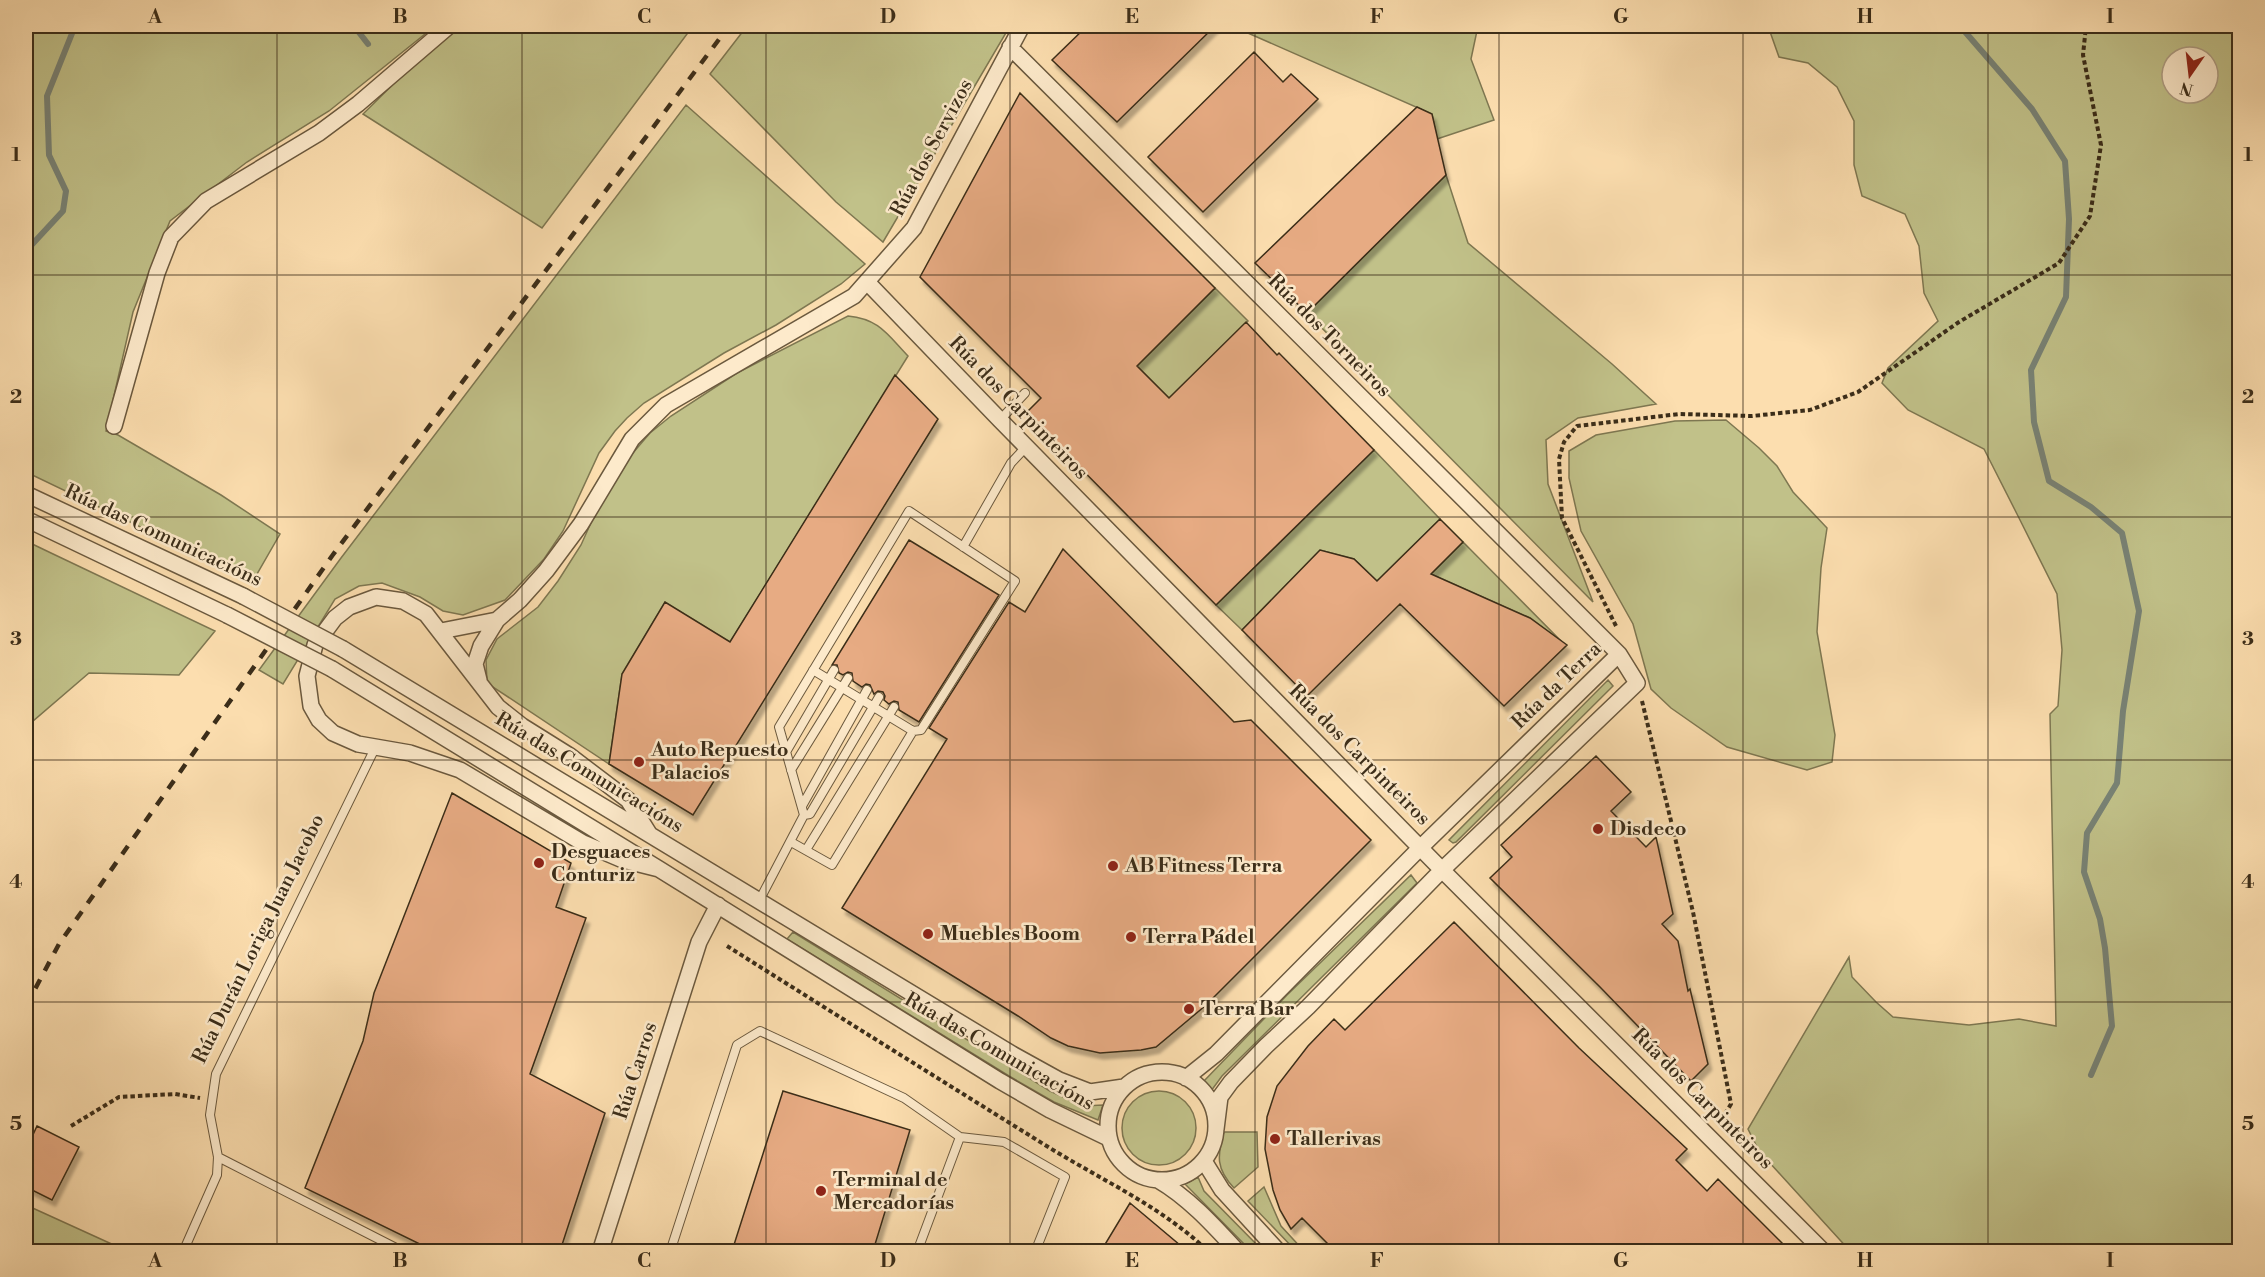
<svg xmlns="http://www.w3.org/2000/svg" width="2265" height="1277" font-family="'Libre Bodoni',serif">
	<defs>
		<filter id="shadow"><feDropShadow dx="3.5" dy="6" stdDeviation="1.5" flood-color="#0004"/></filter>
	</defs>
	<rect width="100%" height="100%" fill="#fcdeaf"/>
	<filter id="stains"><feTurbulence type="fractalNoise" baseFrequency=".00333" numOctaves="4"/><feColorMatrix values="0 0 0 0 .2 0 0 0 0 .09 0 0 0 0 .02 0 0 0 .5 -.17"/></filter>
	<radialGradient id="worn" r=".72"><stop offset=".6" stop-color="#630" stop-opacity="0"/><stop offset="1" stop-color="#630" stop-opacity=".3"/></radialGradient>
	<path fill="#c1c189" stroke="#7e7751" stroke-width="1.5" fill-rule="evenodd" d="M26,26h409l-106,85 -82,51 -77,59 -37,91 -27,119 12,4 103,60 59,39 -27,47 -227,-109z
		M456,26h237l-151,202 -179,-114 72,-71z
		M747,26h263l-127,216 -47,-40 -126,-128z
		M1232,26h246l-7,33 23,61 -57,19 -5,-25z
		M1768,26h471v1225h-389l-91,-100 -11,-22 101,-172 3,20 24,25 17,15 76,8 50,-6 37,7 -6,-312 8,-8 4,-56 -5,-56 -39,-78 -34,-67 -76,-39 -26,-27 6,-15 50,-47 -14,-28 -5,-47 -14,-32 -43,-18 -8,-31v-44l-17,-34 -29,-24 -29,-6zM2172,57h36v36h-36z
		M686,105l179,159 -24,20 -65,41 -52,28 -80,50 -17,15 -12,13 -16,22 -36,78 -19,28 -39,41 -42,15 -20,-4 -23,-14 -38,-14 -23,3 -24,13 -52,85 -24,-14 82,-112z
		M1446,175l22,68 144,121 44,40 -78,14 -32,22 2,44 45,118 -286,-289z
		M1215,288l33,33 -79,77 -32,-32z
		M848,316c31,3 39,18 60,40l-178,286 -65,-40 -43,72 -13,90 -122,-81 -1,-23 11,-21 41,-32 20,-26 23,-36 13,-29 32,-55 24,-28 21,-17 66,-43z
		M1726,420l33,28 18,18 16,26 34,36 -6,40 -4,64 18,103 -3,27 -25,8 -80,-23 -56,-39 -20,-19 -18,-65 -52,-93 -12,-53v-27l27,-16 79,-14z
		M1374,450l66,69 -63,62 -23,-22 -34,-9 -78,80 -26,-25z
		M26,541l25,12 164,78 -36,44 -90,-2 -63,54z
		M1463,542l100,101 -33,-25 -99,-44z
		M1608,680l5,6 -157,156 -3,1 -4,-3z
		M1411,875l6,8 -195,193 -11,15 -8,-9 84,-87z
		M793,932l257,159 33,15 20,-1 -5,15 -44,-18 -45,-26 -222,-137z
		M1122 1128a37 37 0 1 1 74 0a37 37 0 1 1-74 0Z
		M1224,1132h33l1,35 -24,21c-18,-19 -17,-32 -10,-56z
		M1198,1177l6,14 59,60h-12l-66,-67z
		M1264,1187l17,39 23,25h-8l-48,-50z
		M26,1205l101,46h-101z"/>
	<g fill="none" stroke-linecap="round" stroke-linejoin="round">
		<path stroke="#788275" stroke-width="6" d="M354,26l14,18
			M1960,26l72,83 33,52 4,58 -3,78 -35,73 3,52 15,59 42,26 31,26 17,78 -16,100 -6,72 -30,50 -3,39 16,47 5,29 7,78 -21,49
			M26,251l37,-40 3,-20 -17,-36 -2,-59 28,-70"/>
	</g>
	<path fill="#e7ab83" stroke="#3b2d19" stroke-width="1.5" filter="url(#shadow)" d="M1087,26h128l-98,96 -65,-62z
		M1254,52l29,30 8,-8 27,25 -115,113 -55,-55z
		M1020,93l195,195 -78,78 32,32 77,-76 31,33 2,-2 95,97 -158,155 -190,-192 15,-15 -121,-121z
		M1417,107l15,7 14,61 -139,138 -52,-50z
		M895,375l43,44 -245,396 -84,-51 13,-90 43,-72 65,40z
		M1440,519l23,23 -32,32 99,44 37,27 -63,61 -104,-102 -93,92 -65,-66 78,-80 34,9 23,22z
		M909,540l90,55 -80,127 -20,-12 -1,-8 -4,-1 -5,3 -5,-4 1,-4 -2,-4 -5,-1 -4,3 -4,-9 -4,-1 -4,3 -9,-6 -1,-8 -4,-1 -5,3 -4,-2 -2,-8h-5z
		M1063,549l171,173 17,-2 120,120 -166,166 -49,41 -15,3 -41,3 -32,-7 -17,-8 -33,-22 -176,-108 105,-169 -18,-11 80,-126 16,10z
		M1596,756l35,36 -20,19 35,36 10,-10 17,77 -11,10 16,17 10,50 2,-2 18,75 -17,17 -91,-94 -110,-109 22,-21 -11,-12z
		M452,793l119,70 -15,44 30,11 -56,156 75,39 -45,138h-126l-129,-63 58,-147 11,-48z
		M1454,922l125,126 108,101 -11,11 31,31 11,-12 72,72h-455l-33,-33 -11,11 -11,-19 -7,-20 -8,-41 2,-32 10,-31 31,-40 26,-27 11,11z
		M783,1091l127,39 -37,121h-141z
		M37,1126l42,21 -27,53 -26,-13v-37z
		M1130,1203l57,48h-86z"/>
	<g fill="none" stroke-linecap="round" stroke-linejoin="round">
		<g stroke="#6b593e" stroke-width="10">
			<path id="lane" d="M1000,420l25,-27
				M963,547l48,-84 15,-16
				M786,752l48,-82
				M791,770l57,-92
				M802,806l65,-116
				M804,815l6,-1 69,-117
				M791,842l41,23 81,-134
				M806,850l88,-143
				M759,901l45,-86 -25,-88 130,-216 106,70 -94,149 -8,1 -100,-61
				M960,1137l44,5 61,35 -30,75
				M218,1157l186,95
				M183,1252l34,-77 1,-18 -8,-42 6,-41 160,-328
				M670,1252l67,-207 23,-14 144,67 56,39 -43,115"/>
		</g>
		<g stroke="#6b593e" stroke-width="18">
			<path id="street" d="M1010,47l609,607 18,29 -195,187 -134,137 -42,39 -35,36 -11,15 -4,32
				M868,283l132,137 442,450 382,382
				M114,426l43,-153 14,-36 35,-36 113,-68 39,-29 91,-78
				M26,494l217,102
				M26,519l201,96
				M441,631l56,-11
				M343,649l669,405 47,26 31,12 34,-5
				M332,669l327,200 341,212 50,29 58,28
				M479,680l-4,-16 6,-18 16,-26 23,-20 26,-29 35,-47 51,-85 34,-34 188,-109 60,-68 108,-202
				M650,835l-22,-35 -58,-44 -48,-30 -24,-19 -72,-93 -23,-13 -27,-4 -27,10 -14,11 -20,27 -8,31 4,30 8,14 14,13 25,11 52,9 50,17 123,73 40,17 36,9
				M1108 1126a54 54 0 1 1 108 0a54 54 0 1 1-108 0Z
				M1186,1078l30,-24 204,-206 199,-194
				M1204,1161l18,29 57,62
				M1158,1180c31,18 56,46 80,72
				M600,1252l99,-310 19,-37"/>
		</g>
		<path stroke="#3b2d19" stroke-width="4" stroke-dasharray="4.5 3" stroke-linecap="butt" d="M1616,626l-54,-108 -3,-59 5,-17 13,-16 102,-12 73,2 58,-6 48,-18 101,-70 100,-59 31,-47 11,-71 -18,-90 3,-29
			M1642,701l51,211 38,192 -12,20
			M727,946c106,67 212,133 318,199 56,35 116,61 164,107
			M71,1126l48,-29 56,-3 25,4"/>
		<use href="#lane" stroke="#fdeacb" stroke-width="8"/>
		<use href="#street" stroke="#fdeacb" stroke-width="15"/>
		<path stroke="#3b2d19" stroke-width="4.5" stroke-dasharray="10 10" stroke-linecap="butt" d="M26,1006l33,-62 273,-388 397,-530"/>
		<g stroke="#6b593e" stroke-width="18" stroke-linecap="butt">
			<path id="street-bridge" d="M243,596l100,53
				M227,615l105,54"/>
		</g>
		<use href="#street-bridge" stroke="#fdeacb" stroke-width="15"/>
	</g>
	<path fill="none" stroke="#3b2d19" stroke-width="1.5" stroke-opacity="0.55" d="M277,26v1226M522,26v1226M766,26v1226M1010,26v1226M1255,26v1226M1499,26v1226M1743,26v1226M1988,26v1226M26,275h2214M26,517h2214M26,760h2214M26,1002h2214"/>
	<g fill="#8f2418" stroke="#fdeacb" stroke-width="2">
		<circle cx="639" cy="762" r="6"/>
		<circle cx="1598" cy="829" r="6"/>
		<circle cx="539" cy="863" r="6"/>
		<circle cx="1113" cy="866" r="6"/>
		<circle cx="928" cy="934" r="6"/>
		<circle cx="1131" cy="937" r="6"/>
		<circle cx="1189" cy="1009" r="6"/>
		<circle cx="1275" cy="1139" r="6"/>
		<circle cx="821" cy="1191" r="6"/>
	</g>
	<g text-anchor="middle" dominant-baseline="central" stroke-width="5" stroke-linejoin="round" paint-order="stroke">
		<g font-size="20" fill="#3b2d19" stroke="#fdeacb">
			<text transform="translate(932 148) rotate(-62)">Rúa dos Servizos</text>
			<text transform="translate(1329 336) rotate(45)">Rúa dos Torneiros</text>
			<text transform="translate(1018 408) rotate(46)">Rúa dos Carpinteiros</text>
			<text transform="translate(163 536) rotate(25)">Rúa das Comunicacións</text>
			<text transform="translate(1557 686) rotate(-44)">Rúa da Terra</text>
			<text transform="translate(1359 755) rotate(45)">Rúa dos Carpinteiros</text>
			<text transform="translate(589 773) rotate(31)">Rúa das Comunicacións</text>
			<text transform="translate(259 939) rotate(-64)">Rúa Durán Loriga Juan Jacobo</text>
			<text transform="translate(999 1052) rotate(30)">Rúa das Comunicacións</text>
			<text transform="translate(636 1071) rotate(-72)">Rúa Carros</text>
			<text transform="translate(1702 1099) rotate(45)">Rúa dos Carpinteiros</text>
		</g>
		<g font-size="20" font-weight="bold" fill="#3b2d19" stroke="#fdeacb" text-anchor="start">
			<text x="651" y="750">Auto Repuesto<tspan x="651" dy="23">Palacios</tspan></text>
			<text x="1610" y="829">Disdeco</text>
			<text x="551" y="852">Desguaces<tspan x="551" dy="23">Conturiz</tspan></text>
			<text x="1125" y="866">AB Fitness Terra</text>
			<text x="940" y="934">Muebles Boom</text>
			<text x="1143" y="937">Terra Pádel</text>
			<text x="1201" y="1009">Terra Bar</text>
			<text x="1287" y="1139">Tallerivas</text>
			<text x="833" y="1180">Terminal de<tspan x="833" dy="23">Mercadorías</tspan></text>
		</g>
	</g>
	<rect width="2265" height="1277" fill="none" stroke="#fcdeaf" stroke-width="66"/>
	<g transform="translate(2190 75) rotate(194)"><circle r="28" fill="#fdeacb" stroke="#af9e84" stroke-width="1.5"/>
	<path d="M0-4.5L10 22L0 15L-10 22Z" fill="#8f2418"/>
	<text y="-9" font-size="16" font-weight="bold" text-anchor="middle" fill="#3b2d19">N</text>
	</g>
	<rect x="33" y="33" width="2199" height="1211" fill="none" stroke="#3b2d19" stroke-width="2"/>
	<g font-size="20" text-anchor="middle" font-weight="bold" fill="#3b2d19">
		<text x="155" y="23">A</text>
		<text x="400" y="23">B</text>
		<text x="644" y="23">C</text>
		<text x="888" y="23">D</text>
		<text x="1132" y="23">E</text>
		<text x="1377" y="23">F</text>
		<text x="1621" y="23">G</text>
		<text x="1865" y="23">H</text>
		<text x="2110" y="23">I</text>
		<text x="16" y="161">1</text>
		<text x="2248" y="161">1</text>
		<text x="16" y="403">2</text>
		<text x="2248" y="403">2</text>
		<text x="16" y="645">3</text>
		<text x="2248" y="645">3</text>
		<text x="16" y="888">4</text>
		<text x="2248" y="888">4</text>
		<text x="16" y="1130">5</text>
		<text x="2248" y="1130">5</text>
		<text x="155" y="1267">A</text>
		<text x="400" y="1267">B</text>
		<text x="644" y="1267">C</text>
		<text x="888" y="1267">D</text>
		<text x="1132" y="1267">E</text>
		<text x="1377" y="1267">F</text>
		<text x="1621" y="1267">G</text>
		<text x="1865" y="1267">H</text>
		<text x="2110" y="1267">I</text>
	</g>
	<rect width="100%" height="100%" filter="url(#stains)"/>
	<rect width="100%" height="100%" fill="url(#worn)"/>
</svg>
